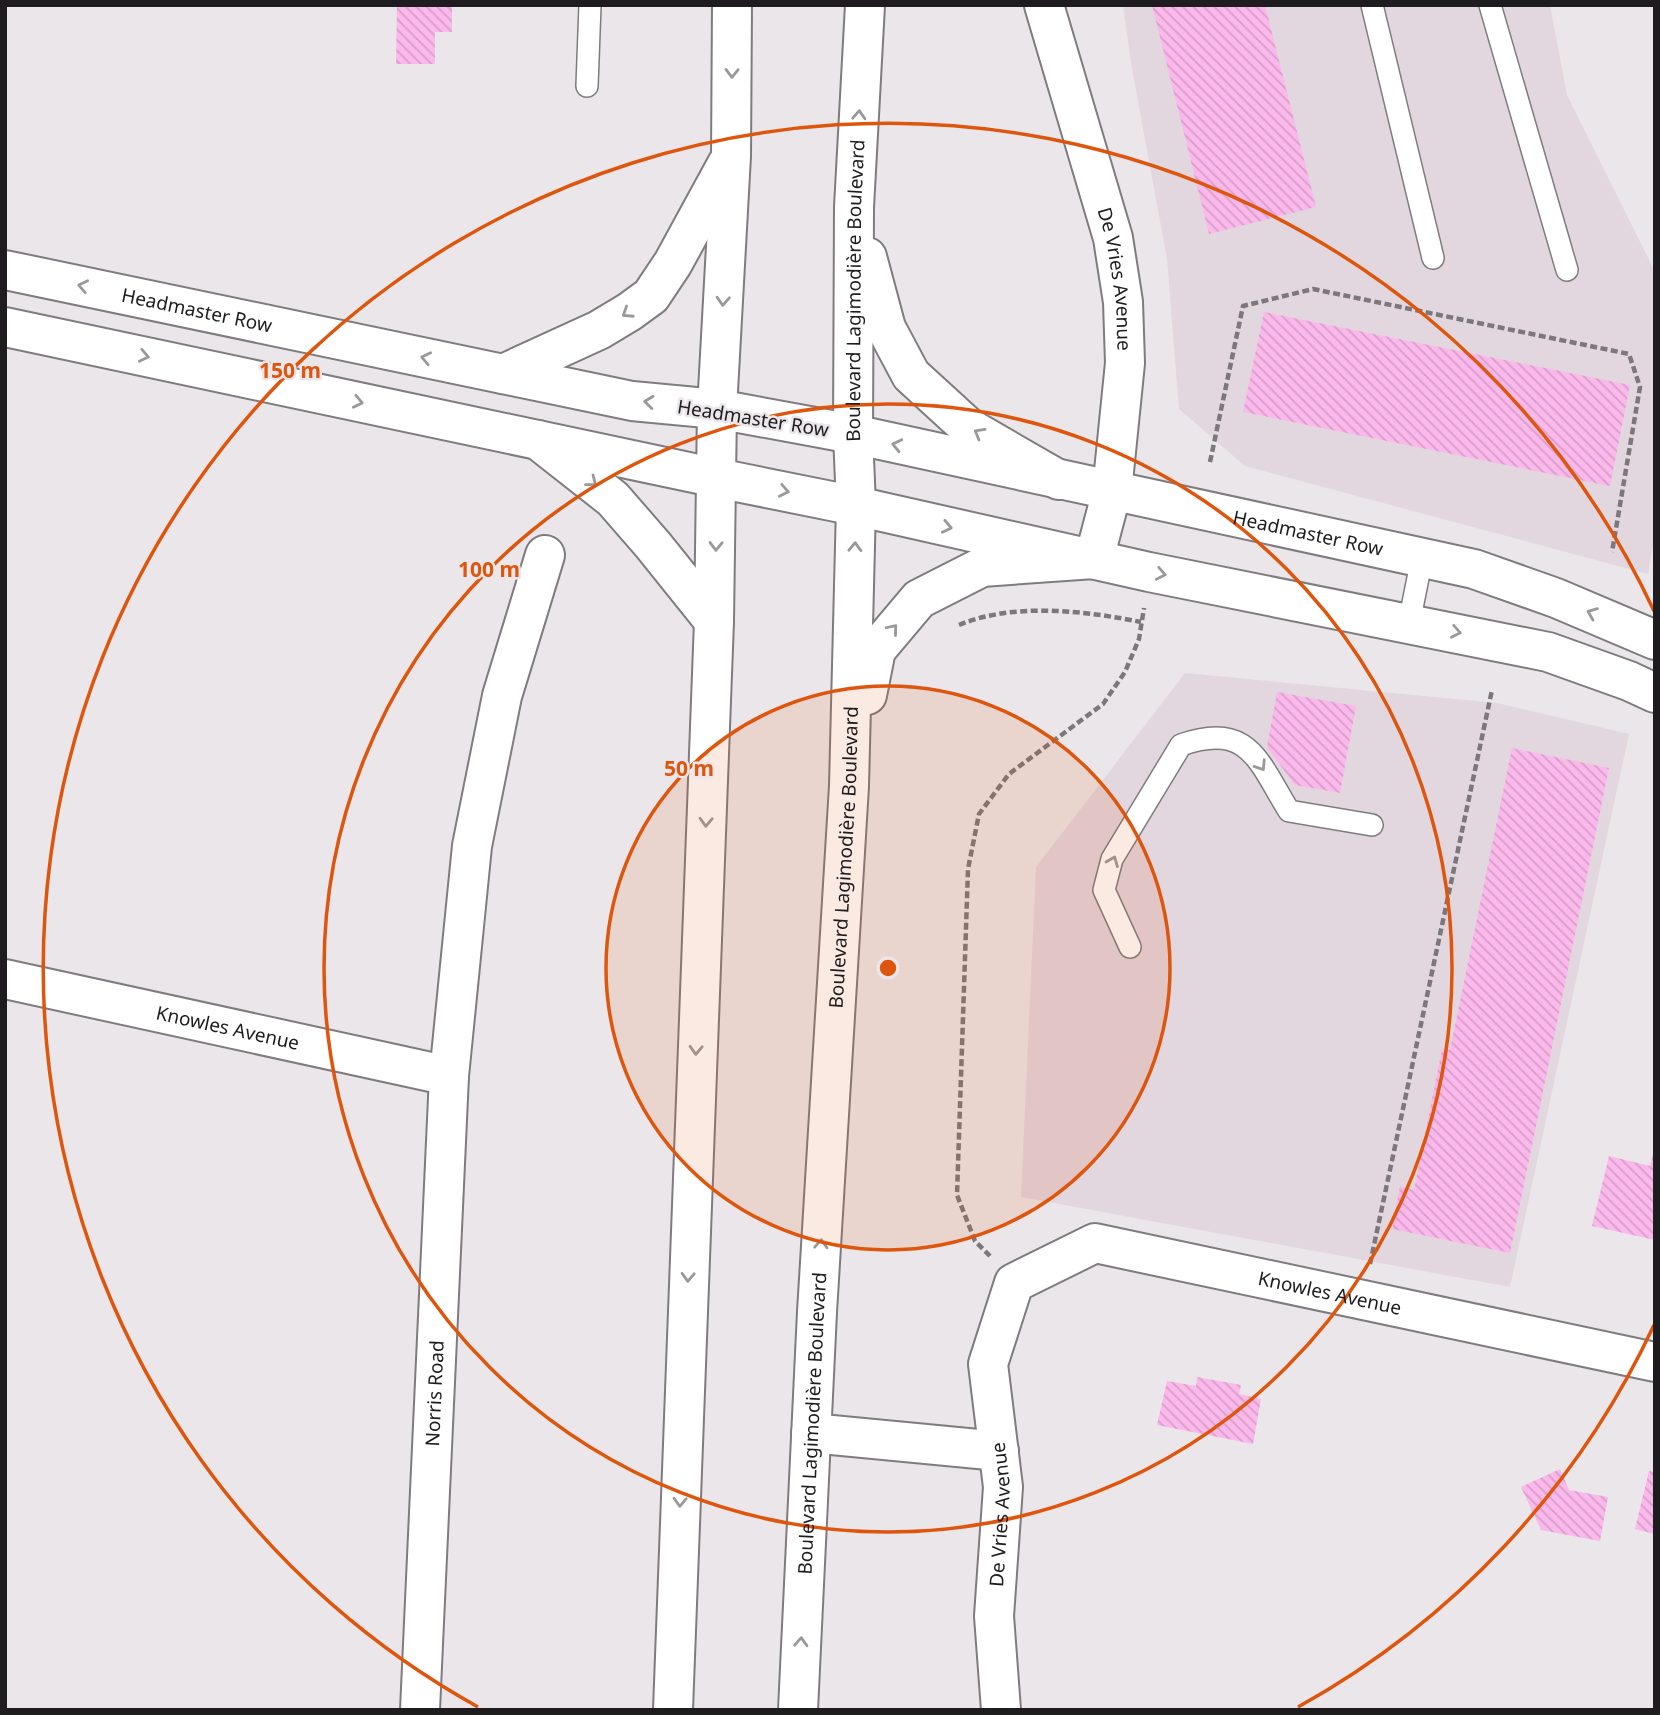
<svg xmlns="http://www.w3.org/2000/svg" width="1660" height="1715" font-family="'Noto Sans',sans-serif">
	<defs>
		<pattern id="building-back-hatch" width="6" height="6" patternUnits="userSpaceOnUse" patternTransform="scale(1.75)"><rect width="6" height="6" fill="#fbb8eb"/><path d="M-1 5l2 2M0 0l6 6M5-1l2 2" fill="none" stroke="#d79ec9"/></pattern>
	</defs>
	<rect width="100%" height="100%" fill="#ebe6e9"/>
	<path fill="#e3d7df" d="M1123,5h427l17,90 88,177v261l-7,41 -403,-108 -66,-57 -12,-150 -36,-196z
		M1185,673l312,30 132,31 -119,553 -489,-90 15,-330z"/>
	<path fill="url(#building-back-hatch)" d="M397,5h55v27h-17v32h-39z
		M1152,5h113l51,202 -107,27z
		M1264,312l366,73 -20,101 -367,-74z
		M1277,692l79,14 -16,87 -45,-8 -28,-38z
		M1512,748l97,20 -99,485 -118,-24 8,-43 14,4 28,-141 8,1z
		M1654,1149l1,91 -63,-14 17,-70 41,10z
		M1197,1377l44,8 -2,9 22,5 -8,45 -96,-19 10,-44 29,5z
		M1560,1469l9,21 39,7 -8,44 -59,-11 -20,-43z
		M1649,1471l6,1v62l-20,-5z"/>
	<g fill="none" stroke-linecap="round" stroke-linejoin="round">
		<g stroke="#7f7b7e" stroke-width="24">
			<path id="lane" d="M1372,5l61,253
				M1490,5l77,265
				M587,86l3,-81
				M1409,623l13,-65
				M1130,947l-26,-57 8,-31 69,-114c68,-24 77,16 108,66l83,14"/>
		</g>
		<g stroke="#7f7b7e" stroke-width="42">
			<g id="street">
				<path id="s1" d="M5,270l627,131 85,8"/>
				<path d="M5,327l712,151"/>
				<path id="s2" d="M5,979l444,97"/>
				<path d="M811,1433l188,18"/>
				<path id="s3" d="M420,1710l29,-634 23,-230 30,-150 43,-141"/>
				<path id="s4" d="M1001,1710l-7,-94 9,-129 -15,-123 26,-81 81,-40 560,119"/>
			</g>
		</g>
		<g stroke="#7f7b7e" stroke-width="42">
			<g id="secondary">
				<path id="s5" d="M1044,5l69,233 10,64 2,61 -13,128 -18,68"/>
				<path id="s6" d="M717,409l136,25 621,135 82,29 99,42"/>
				<path d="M717,478l139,28 293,66 399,80 81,29 26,12"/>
			</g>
		</g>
		<g stroke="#7f7b7e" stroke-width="42">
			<g id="primary">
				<path d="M867,257l19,71 25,47 58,53 90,52"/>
				<path d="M503,374l96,-44 30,-18 22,-16 22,-33 54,-99"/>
				<path d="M538,440l75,59 40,46 61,76"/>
				<path d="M867,695l9,-45 43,-51 63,-32 112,-8"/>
				<path d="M673,1710l41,-1089 3,-212 14,-253 1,-151"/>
				<path id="s7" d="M798,1710l19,-398 32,-526 7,-280 -3,-72 1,-227 11,-202"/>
			</g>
		</g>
		<path stroke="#7b777a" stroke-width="4.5" stroke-dasharray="7 3.5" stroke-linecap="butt" d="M1210,462l33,-156 70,-17 316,65 11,33 -28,165
			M959,625c54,-23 127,-14 182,-3
			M990,1256l-15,-15 -18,-46 11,-326 11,-55 30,-40 94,-70 22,-32 14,-33 5,-31
			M1370,1264l122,-574"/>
		<use href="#lane" stroke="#fff" stroke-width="21"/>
		<use href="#street" stroke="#fff" stroke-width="38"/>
		<use href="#secondary" stroke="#fff" stroke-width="38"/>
		<use href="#primary" stroke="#fff" stroke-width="38"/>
	</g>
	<defs><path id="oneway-chevron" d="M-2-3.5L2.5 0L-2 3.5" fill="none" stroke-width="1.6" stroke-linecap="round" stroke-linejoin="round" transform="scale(1.75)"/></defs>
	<g stroke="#9a999a">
		<use href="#oneway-chevron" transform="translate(732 73) rotate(91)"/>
		<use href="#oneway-chevron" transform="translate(859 115) rotate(-87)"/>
		<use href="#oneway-chevron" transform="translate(83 286) rotate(-168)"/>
		<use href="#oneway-chevron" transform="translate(723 301) rotate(93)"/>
		<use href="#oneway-chevron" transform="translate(627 313) rotate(147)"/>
		<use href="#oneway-chevron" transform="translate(144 356) rotate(12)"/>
		<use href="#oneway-chevron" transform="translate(426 358) rotate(-168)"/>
		<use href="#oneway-chevron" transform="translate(358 402) rotate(12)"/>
		<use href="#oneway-chevron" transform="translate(649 402) rotate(-174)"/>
		<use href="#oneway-chevron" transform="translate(979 433) rotate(-150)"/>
		<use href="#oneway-chevron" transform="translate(897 445) rotate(-167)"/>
		<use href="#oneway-chevron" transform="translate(592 482) rotate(38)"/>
		<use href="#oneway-chevron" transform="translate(784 491) rotate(11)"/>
		<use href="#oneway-chevron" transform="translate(947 527) rotate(12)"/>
		<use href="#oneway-chevron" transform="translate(716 546) rotate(91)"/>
		<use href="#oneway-chevron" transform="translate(855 547) rotate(-88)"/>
		<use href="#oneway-chevron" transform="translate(1161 574) rotate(11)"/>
		<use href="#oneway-chevron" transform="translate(1592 613) rotate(-158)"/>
		<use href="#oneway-chevron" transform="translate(893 629) rotate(-50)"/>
		<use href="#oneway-chevron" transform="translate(1456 632) rotate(11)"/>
		<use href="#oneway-chevron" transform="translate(1261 766) rotate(57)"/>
		<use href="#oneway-chevron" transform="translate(706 822) rotate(92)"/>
		<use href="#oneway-chevron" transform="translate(1113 861) rotate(-68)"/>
		<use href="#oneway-chevron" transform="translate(696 1050) rotate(92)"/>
		<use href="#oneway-chevron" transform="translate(821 1244) rotate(-87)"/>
		<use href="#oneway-chevron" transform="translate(688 1277) rotate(92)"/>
		<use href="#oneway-chevron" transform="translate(680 1502) rotate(92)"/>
		<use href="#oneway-chevron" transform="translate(801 1642) rotate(-87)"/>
	</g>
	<circle cx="888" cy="968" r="282" fill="#de560d" fill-opacity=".12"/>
	<g fill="none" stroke="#de560d" stroke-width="3.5">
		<circle cx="888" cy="968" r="282"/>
		<circle cx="888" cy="968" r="564"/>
		<path d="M1654 1325A845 845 0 0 1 1298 1707M478 1707A845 845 0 1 1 1654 611"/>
	</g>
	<g text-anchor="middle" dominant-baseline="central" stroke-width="5" stroke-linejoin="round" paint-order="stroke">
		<g font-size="19" fill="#1e1c1e" stroke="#ebe6e9">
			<text stroke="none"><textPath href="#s5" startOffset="284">De Vries Avenue</textPath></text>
			<text stroke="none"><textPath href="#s7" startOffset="1421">Boulevard Lagimodière Boulevard</textPath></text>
			<text stroke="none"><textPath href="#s1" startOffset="196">Headmaster Row</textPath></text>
			<text transform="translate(753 418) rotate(9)">Headmaster Row</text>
			<text stroke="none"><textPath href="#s6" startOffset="604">Headmaster Row</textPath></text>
			<text stroke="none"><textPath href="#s7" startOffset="854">Boulevard Lagimodière Boulevard</textPath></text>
			<text stroke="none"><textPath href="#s2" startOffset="228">Knowles Avenue</textPath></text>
			<text stroke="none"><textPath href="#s4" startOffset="763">Knowles Avenue</textPath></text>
			<text stroke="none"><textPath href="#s3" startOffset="317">Norris Road</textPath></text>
			<text stroke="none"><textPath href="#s7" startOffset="287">Boulevard Lagimodière Boulevard</textPath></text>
			<text stroke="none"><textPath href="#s4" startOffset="196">De Vries Avenue</textPath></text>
		</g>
	</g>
	<circle cx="888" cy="968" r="10" fill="#de560d" stroke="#ebe6e9" stroke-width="3.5"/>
	<g font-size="21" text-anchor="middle" font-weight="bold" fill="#de560d" stroke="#ebe6e9" stroke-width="5" stroke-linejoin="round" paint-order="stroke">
		<text x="290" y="378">150 m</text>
		<text x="489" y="577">100 m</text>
		<text x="689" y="776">50 m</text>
	</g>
	<rect width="1660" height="1715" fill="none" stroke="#1e1c1e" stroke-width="14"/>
</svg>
